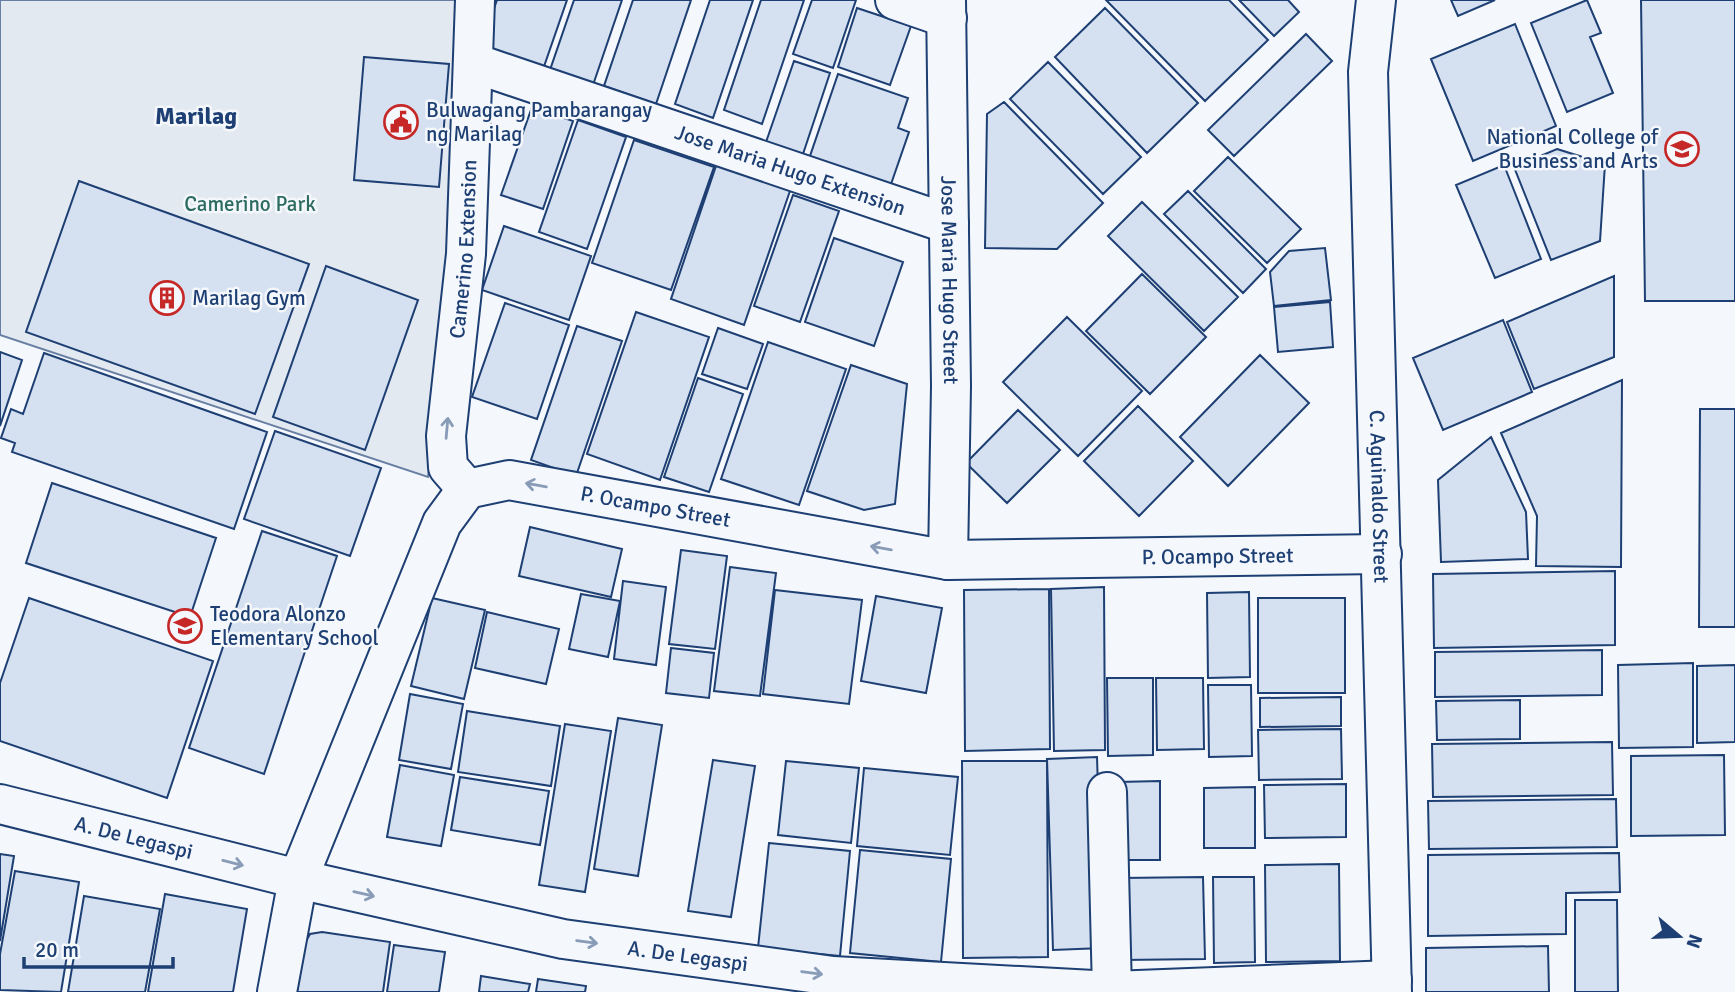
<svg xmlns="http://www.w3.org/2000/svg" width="1735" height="992" font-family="Signika,sans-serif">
	<rect width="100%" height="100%" fill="#f4f7fb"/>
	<path fill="#e3e9f0" stroke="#687fa3" stroke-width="2" d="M0,0h465l-14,277 -23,200 -428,-142z"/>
	<path fill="#d5e0f0" stroke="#1d3f73" stroke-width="2" d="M497,0h70l-27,78 -63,-21z
		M574,0h48l-29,85 -43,-15z
		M633,0h58l-35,104 -52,-18z
		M710,0h43l-40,118 -38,-14z
		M761,0h43l-42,124 -38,-14z
		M812,0h44l-23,68 -40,-14z
		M1106,0h123l39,40 -63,61z
		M1239,0h49l11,12 -25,24z
		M1451,0h44l-37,16z
		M1587,0l14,33 -11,4 23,56 -46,19 -36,-89z
		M1641,0h94v301h-90z
		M857,8l54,18 -21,59 -52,-18z
		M1105,8l93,95 -51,50 -92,-96z
		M1515,24l41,102 -83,35 -42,-102z
		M1306,34l26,27 -98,95 -26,-26z
		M364,57l85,7 -10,123 -85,-7z
		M794,61l36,12 -28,84 -37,-12z
		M1048,62l93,95 -38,37 -93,-95z
		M838,74l70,24 -10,30 11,4 -19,55 -81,-28z
		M1004,102l99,101 -46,46 -72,-1 2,-134z
		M532,107l41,14 -30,88 -42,-14z
		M578,120l48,17 -39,112 -48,-17z
		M634,140l80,27 -43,123 -79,-27z
		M1557,149l48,15 -5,77 -49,19 -37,-93z
		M1228,157l73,72 -34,34 -73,-72z
		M717,163l74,25 -47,137 -73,-26z
		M1504,165l37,94 -46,19 -39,-93z
		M79,181l230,83 -54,150 -229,-82z
		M1188,191l78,78 -23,24 -79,-79z
		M793,195l46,16 -39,111 -46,-16z
		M1142,202l96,95 -34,34 -96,-95z
		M504,226l87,30 -22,64 -87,-30z
		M834,238l69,24 -29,84 -69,-24z
		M1325,248l6,52 -57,6 -4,-34 19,-21z
		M326,266l92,34 -53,150 -92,-33z
		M1142,274l64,63 -56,57 -64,-63z
		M1614,276v81l-80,32 -27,-67z
		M1330,302l3,45 -55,5 -4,-45z
		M505,303l64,22 -32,94 -65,-22z
		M636,312l73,25 -49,143 -73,-26z
		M1067,317l75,74 -64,65 -75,-74z
		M1503,320l29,72 -89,38 -30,-72z
		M577,326l45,15 -46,135 -45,-16z
		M718,328l45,16 -16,45 -45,-15z
		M768,342l78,27 -47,136 -78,-26z
		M0,352l22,8 -22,66z
		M44,353l223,79 -33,97 -222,-77 3,-9 -14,-5 10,-29 12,5z
		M1260,355l49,48 -81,83 -48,-49z
		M851,365l56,19 -12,120 -31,6 -57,-19z
		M698,378l45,16 -34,98 -45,-15z
		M1622,380l-1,187 -85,-1 1,-50 -36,-83z
		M1138,406l55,55 -54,55 -55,-55z
		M1700,409h35v218h-36z
		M1018,410l42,40 -53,53 -41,-40z
		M275,431l106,37 -31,88 -106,-37z
		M1491,437l35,75 2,47 -87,3 -3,-82z
		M52,483l164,55 -26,79 -164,-54z
		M530,527l92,22 -11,48 -92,-21z
		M262,531l75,25 -73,218 -75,-26z
		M681,550l46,6 -12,93 -46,-5z
		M730,567l46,6 -16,123 -46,-5z
		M1615,571v74l-181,3 -1,-74z
		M623,581l43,6 -10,78 -42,-6z
		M1104,587l1,163 -51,1 -3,-162z
		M1049,589l1,160 -85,2 -1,-161z
		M775,590l87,10 -13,104 -86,-10z
		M1249,592l1,85 -42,1 -1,-85z
		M581,594l39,7 -12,56 -39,-8z
		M876,596l66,12 -16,85 -65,-12z
		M29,598l184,63 -46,137 -167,-57v-58z
		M432,598l53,12 -21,89 -53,-13z
		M1258,598h87v95h-87z
		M487,612l72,17 -13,55 -71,-16z
		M671,648l43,5 -5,45 -43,-5z
		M1602,650v45l-167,2v-45z
		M1693,663v84l-74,1 -1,-83z
		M1735,665v77l-38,1v-77z
		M1107,678h46v77l-45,1z
		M1156,678h47l1,71 -47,1z
		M1208,685h43l1,71 -43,1z
		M410,694l53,10 -12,65 -52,-9z
		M1341,697v29l-81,1v-29z
		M1520,700v39l-83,1 -1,-39z
		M467,711l93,15 -9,60 -93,-14z
		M618,718l44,7 -24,151 -44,-7z
		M565,724l46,7 -26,161 -46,-7z
		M1341,729l1,50 -83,1 -1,-50z
		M1612,742l1,53 -180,2 -1,-53z
		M1724,755l1,80 -94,1v-80z
		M1097,757l6,191 -50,2 -6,-191z
		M713,760l42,6 -24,151 -43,-6z
		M786,761l73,7 -8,75 -73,-8z
		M962,761h85l1,196 -85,1z
		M400,765l54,10 -13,71 -54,-9z
		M864,768l94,9 -8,78 -93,-9z
		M460,777l89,14 -9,54 -89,-15z
		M1160,781v79h-41l-1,-78z
		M1346,784v53l-81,1 -1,-53z
		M1255,787v61h-51v-60z
		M1616,799l1,48 -188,2 -1,-48z
		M769,843l81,8 -10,105 -82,-8z
		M860,850l91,9 -10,103 -91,-9z
		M1619,853l1,39 -54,1v41l-138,2v-81z
		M0,854l14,2 -14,85z
		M1339,864l1,97 -74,1 -1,-97z
		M15,871l64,11 -18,110 -61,-2v-36z
		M1203,877l2,82 -83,1 -1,-82z
		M1213,877h41l1,85 -41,1z
		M165,894l82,15 -14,83h-85z
		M84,896l76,13 -15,83h-77z
		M1575,900h42l1,92h-43z
		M322,932l68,10 -7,50h-86l8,-49 5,-9z
		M394,945l51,7 -6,40h-52z
		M1548,946l1,46h-123v-44z
		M481,976l49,8 -2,8h-49z
		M538,979l48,7 -1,6h-49z"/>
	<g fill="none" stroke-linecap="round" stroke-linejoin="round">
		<g stroke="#1d3f73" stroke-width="42">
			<g id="minor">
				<path d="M895,0l52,18"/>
				<path id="s1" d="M946,0l5,386 -3,174"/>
				<path id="s2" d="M1376,0l-8,72 24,920"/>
				<path id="s3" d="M474,63l475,161"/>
				<path id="s4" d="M467,489l-19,-22 -2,-31 20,-182 9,-254"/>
				<path d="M1107,792l5,199"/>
				<path id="s5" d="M0,804l298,75 265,60 270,37 279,15 280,-11"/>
				<path id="s6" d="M277,992l21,-113 144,-356 25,-34 42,-9 439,80 434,-6"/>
			</g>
		</g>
		<use href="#minor" stroke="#f4f7fb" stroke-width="38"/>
	</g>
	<defs><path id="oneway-shaft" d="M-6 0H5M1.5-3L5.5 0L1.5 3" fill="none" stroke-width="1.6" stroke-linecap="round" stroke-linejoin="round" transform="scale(1.75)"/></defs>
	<g stroke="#889bb7">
		<use href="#oneway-shaft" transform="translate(447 428) rotate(-85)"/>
		<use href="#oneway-shaft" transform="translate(536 485) rotate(-170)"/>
		<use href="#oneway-shaft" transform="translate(881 548) rotate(-170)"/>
		<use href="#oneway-shaft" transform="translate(233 863) rotate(14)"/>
		<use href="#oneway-shaft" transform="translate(364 894) rotate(13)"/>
		<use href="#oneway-shaft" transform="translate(587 942) rotate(8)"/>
		<use href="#oneway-shaft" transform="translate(812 973) rotate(8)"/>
	</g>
	<defs>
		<g id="civic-ring" transform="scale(1.75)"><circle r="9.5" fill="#f4f7fb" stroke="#c62828" stroke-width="1.5"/><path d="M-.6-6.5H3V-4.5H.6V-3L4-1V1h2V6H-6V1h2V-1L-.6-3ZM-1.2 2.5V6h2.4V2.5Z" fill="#c62828"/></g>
		<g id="university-ring" transform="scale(1.75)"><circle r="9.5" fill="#f4f7fb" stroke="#c62828" stroke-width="1.5"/><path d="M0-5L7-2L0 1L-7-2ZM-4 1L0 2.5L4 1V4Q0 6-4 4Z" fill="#c62828"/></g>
		<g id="building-ring" transform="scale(1.75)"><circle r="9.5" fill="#f4f7fb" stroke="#c62828" stroke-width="1.5"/><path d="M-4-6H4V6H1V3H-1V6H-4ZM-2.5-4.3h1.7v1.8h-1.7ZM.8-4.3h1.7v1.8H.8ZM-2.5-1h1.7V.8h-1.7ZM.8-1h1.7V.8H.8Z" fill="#c62828"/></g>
		<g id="school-ring" transform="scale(1.75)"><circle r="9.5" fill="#f4f7fb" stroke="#c62828" stroke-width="1.5"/><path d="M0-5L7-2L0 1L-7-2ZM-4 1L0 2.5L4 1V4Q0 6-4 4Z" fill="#c62828"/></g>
	</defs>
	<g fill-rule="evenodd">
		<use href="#civic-ring" x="401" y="122"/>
		<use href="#university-ring" x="1682" y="149"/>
		<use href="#building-ring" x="167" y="298"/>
		<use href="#school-ring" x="185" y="626"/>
	</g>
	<g text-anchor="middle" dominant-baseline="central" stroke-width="5" stroke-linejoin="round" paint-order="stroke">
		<g font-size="21" fill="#1d3f73" stroke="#f4f7fb" text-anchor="start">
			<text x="426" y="110">Bulwagang Pambarangay<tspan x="426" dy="24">ng Marilag</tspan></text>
			<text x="1658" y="137" text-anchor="end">National College of<tspan x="1658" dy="24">Business and Arts</tspan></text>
			<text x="192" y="298">Marilag Gym</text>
			<text x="210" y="614">Teodora Alonzo<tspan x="210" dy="24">Elementary School</tspan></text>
		</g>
		<g font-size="21" fill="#1d3f73" stroke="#f4f7fb">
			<text stroke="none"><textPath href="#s3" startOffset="334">Jose Maria Hugo Extension</textPath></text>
			<text stroke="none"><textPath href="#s4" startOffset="248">Camerino Extension</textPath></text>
			<text stroke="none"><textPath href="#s1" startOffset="280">Jose Maria Hugo Street</textPath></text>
			<text stroke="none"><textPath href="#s2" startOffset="497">C. Aguinaldo Street</textPath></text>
			<text stroke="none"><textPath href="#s6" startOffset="733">P. Ocampo Street</textPath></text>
			<text stroke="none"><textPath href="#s6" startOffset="1300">P. Ocampo Street</textPath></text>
			<text stroke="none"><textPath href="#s5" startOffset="138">A. De Legaspi</textPath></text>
			<text stroke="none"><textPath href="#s5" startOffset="705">A. De Legaspi</textPath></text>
		</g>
		<g font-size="21" fill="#2c6c60" stroke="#f4f7fb">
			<text x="250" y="204">Camerino Park</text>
		</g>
		<g font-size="24" font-weight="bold" fill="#1d3f73" stroke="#f4f7fb">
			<text x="196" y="116">Marilag</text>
		</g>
	</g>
	<g transform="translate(1679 936) rotate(109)" stroke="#f4f7fb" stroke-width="5" paint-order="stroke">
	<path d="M0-5L12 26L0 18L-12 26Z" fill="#1d3f73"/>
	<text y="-10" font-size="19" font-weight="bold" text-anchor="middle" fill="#1d3f73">N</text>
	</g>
	<path d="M24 957v10h149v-10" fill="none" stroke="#1d3f73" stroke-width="3.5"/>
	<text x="35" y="957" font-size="21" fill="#1d3f73" stroke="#f4f7fb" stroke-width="5" paint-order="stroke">20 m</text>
</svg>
